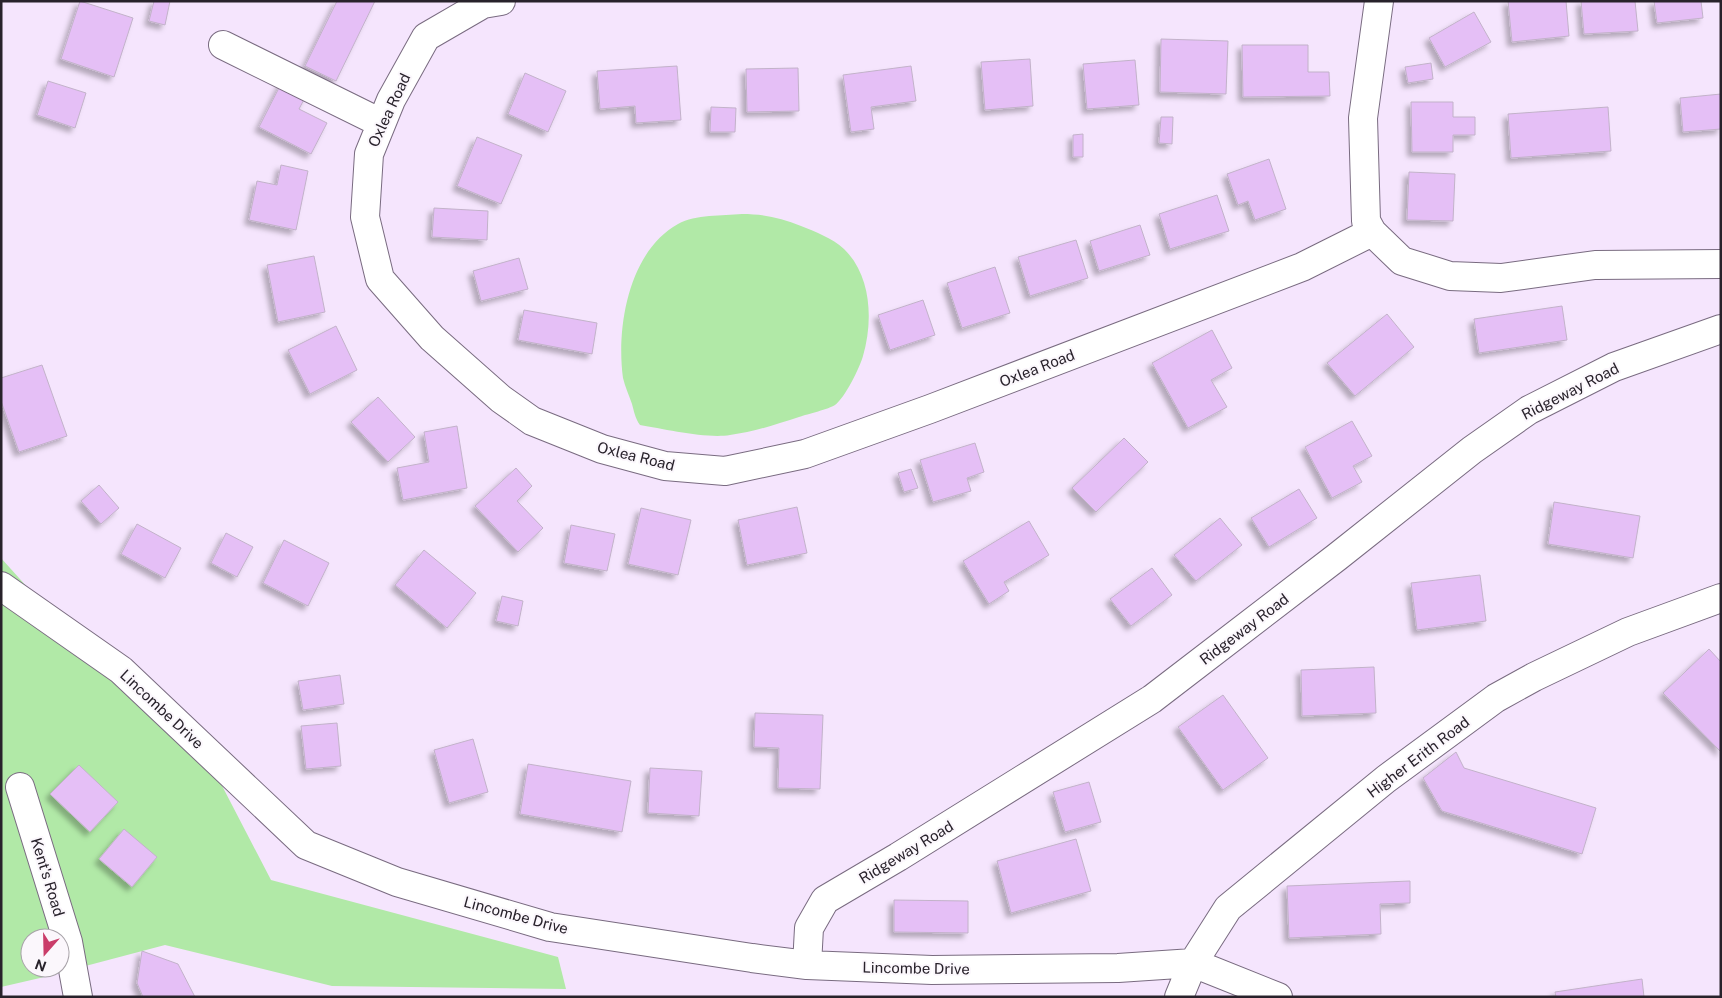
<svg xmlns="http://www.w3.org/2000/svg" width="1722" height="998" font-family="'Public Sans',sans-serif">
	<defs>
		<filter id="shadow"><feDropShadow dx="-4.5" dy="4.5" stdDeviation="2.5" flood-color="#0004"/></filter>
	</defs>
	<rect width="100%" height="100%" fill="#f5e5fd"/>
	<path fill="#b1e9a7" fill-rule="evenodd" d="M742,214c22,0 39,4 59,12 15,6 31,12 43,23 28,27 29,73 19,107 -3,11 -18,42 -28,49 -6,4 -27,9 -36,12 -22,7 -45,15 -69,18 -23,4 -66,-6 -90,-10 -5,-7 -6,-14 -8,-21 -3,-9 -7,-17 -9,-26 -7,-51 6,-127 55,-154 18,-10 44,-8 64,-10z
		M1,558l27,30 163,138 80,154 287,77 8,32 -234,-3 -167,-41 -125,33 -39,9zM30,938h30v30h-30z"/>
	<path fill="#e5bff6" stroke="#c2b2c9" filter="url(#shadow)" d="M80,1l53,17 -19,59 -53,-18z
		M154,1h16l-5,24 -16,-4z
		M337,1h38l-39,80 -31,-15z
		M1508,1h58l3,35 -57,6z
		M1581,1h54l3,30 -54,3z
		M1654,1h47l2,17 -46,5z
		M1474,12l17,30 -46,25 -16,-29z
		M1161,39l67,2 -2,53 -66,-2z
		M1242,45h66v27h21l1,24 -87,1z
		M1030,59l3,47 -48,4 -4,-48z
		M1135,60l4,45 -52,4 -4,-45z
		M1431,63l2,16 -25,4 -3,-16z
		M677,66l4,54 -45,3 -1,-17 -35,3 -3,-38z
		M911,66l5,35 -45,6 3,22 -23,3 -8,-57z
		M798,68l1,43 -52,1 -1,-43z
		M525,73l41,18 -18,41 -40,-18z
		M283,80l25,12 -9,17 28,14 -16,31 -52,-27z
		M48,81l38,12 -11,35 -38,-13z
		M1721,94v35l-38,3 -3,-34z
		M1411,102h42v15h22v18h-22v17h-41z
		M711,107l25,1 -1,24h-25z
		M1608,107l3,44 -100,7 -3,-44z
		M1161,117h12l-1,27 -13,-1z
		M1083,134v23h-10v-22z
		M477,137l45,18 -21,49 -44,-18z
		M1269,159l17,50 -31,11 -7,-19 -10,4 -11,-31z
		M281,165l27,6 -12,59 -47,-10 8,-39 20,4z
		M1409,172l46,2 -2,47 -46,-1z
		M1217,195l12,36 -59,18 -11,-35z
		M434,208l54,3 -1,29 -55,-3z
		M1140,225l10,30 -51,16 -9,-30z
		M1076,240l12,38 -58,18 -12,-39z
		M314,256l11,56 -47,10 -11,-57z
		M519,258l9,31 -47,12 -8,-30z
		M995,267l15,46 -48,15 -15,-45z
		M923,300l12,35 -45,15 -12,-35z
		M1562,306l5,34 -88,13 -5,-34z
		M524,310l73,13 -5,31 -74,-14z
		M1387,314l27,33 -59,49 -28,-33z
		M336,326l21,44 -47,24 -22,-44z
		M1212,330l20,38 -21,12 16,27 -39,21 -36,-65z
		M42,365l25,71 -48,16 -18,-51v-23z
		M378,397l37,40 -27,25 -37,-40z
		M1352,421l20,35 -19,10 9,16 -30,16 -27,-51z
		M457,426l10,62 -64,12 -6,-32 32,-6 -5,-30z
		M1124,438l24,24 -52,50 -24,-24z
		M975,443l9,29 -17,6 4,13 -38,11 -13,-42z
		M516,468l16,18 -15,15 26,27 -25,24 -43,-46z
		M911,469l7,19 -14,4 -6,-19z
		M99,485l20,23 -18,16 -20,-23z
		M1299,489l18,29 -48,29 -18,-29z
		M1554,502l86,14 -7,42 -85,-14z
		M797,507l10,46 -60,12 -9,-45z
		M641,508l50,12 -13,55 -50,-11z
		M1220,518l22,27 -46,36 -22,-26z
		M1029,521l20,34 -45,27 5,9 -20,13 -26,-43z
		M137,524l44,24 -16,30 -44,-24z
		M571,525l44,9 -8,37 -43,-8z
		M226,533l27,14 -16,30 -26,-14z
		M284,540l45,23 -21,43 -45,-23z
		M424,550l52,43 -29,35 -52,-43z
		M1152,568l20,27 -41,31 -21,-27z
		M1480,575l6,46 -69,9 -6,-47z
		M502,596l21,5 -5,25 -22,-5z
		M1709,649l12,13v90l-58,-59z
		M1374,667l2,46 -74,3 -1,-46z
		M340,675l4,29 -41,6 -5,-29z
		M1223,695l45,63 -45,32 -45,-63z
		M755,713l68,2 -3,74 -42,-1 1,-40 -25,-1z
		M337,723l4,43 -35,3 -5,-43z
		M473,739l15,53 -39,11 -15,-53z
		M1456,752l8,16 132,40 -14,46 -140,-43 -19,-33z
		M528,764l103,17 -9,51 -102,-18z
		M79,765l39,37 -28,30 -40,-38z
		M650,768l52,3 -3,45 -51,-3z
		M1089,782l12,40 -36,10 -12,-40z
		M124,829l33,28 -25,30 -33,-28z
		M1076,839l15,52 -80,22 -14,-52z
		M1410,881v22l-30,1 1,30 -92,4 -2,-52z
		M894,900l74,1v32l-74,-1z
		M142,951l36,13 17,33h-52l-6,-14z
		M1642,979l2,18h-88l-1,-5z"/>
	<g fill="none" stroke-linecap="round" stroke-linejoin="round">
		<g stroke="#796b80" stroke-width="30">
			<path id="minor" d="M501,1l-18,3 -57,33 -35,63 -22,54 -4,63 15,62 52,59 69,61 31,22 70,28 63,17 60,5 80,-17 125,-45 372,-142 70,-35
				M1379,1l-16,117 3,103 6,11 30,29 48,15 51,2 94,-13 126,-1
				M223,45l158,78
				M1,586l120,84 185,175 91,37 153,45 202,31 55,7 125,5 186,-2 75,-5 85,34
				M20,787l48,155 10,55
				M807,965l2,-37 16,-28 73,-43 254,-158 185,-142 135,-107 57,-40 85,-43 107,-38
				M1179,997l14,-34 35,-55 158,-129 110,-81 38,-21 94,-45 93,-34"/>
		</g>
		<use href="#minor" stroke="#fff" stroke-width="28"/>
	</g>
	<g text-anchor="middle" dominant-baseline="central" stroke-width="4" stroke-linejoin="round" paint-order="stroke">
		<g font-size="15" fill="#28222b" stroke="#fbf7fc">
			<text transform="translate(389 110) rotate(-65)">Oxlea Road</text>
			<text transform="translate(1037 368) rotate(-21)">Oxlea Road</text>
			<text transform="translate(1570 391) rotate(-27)">Ridgeway Road</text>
			<text transform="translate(636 456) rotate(14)">Oxlea Road</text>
			<text transform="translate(1244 629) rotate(-37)">Ridgeway Road</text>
			<text transform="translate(162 709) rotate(43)">Lincombe Drive</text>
			<text transform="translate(1418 757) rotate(-37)">Higher Erith Road</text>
			<text transform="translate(906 852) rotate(-31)">Ridgeway Road</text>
			<text transform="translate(48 877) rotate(73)">Kent's Road</text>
			<text transform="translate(516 915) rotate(15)">Lincombe Drive</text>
			<text transform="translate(916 968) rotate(1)">Lincombe Drive</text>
		</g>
	</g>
	<rect width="1722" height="998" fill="none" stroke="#28222b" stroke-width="5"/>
	<g transform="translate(45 953) rotate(200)"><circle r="24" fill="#fbf7fc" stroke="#a7a2a8"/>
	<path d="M0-4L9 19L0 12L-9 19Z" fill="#ca3d6a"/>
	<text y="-8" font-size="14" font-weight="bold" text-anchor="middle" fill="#28222b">N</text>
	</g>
</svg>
